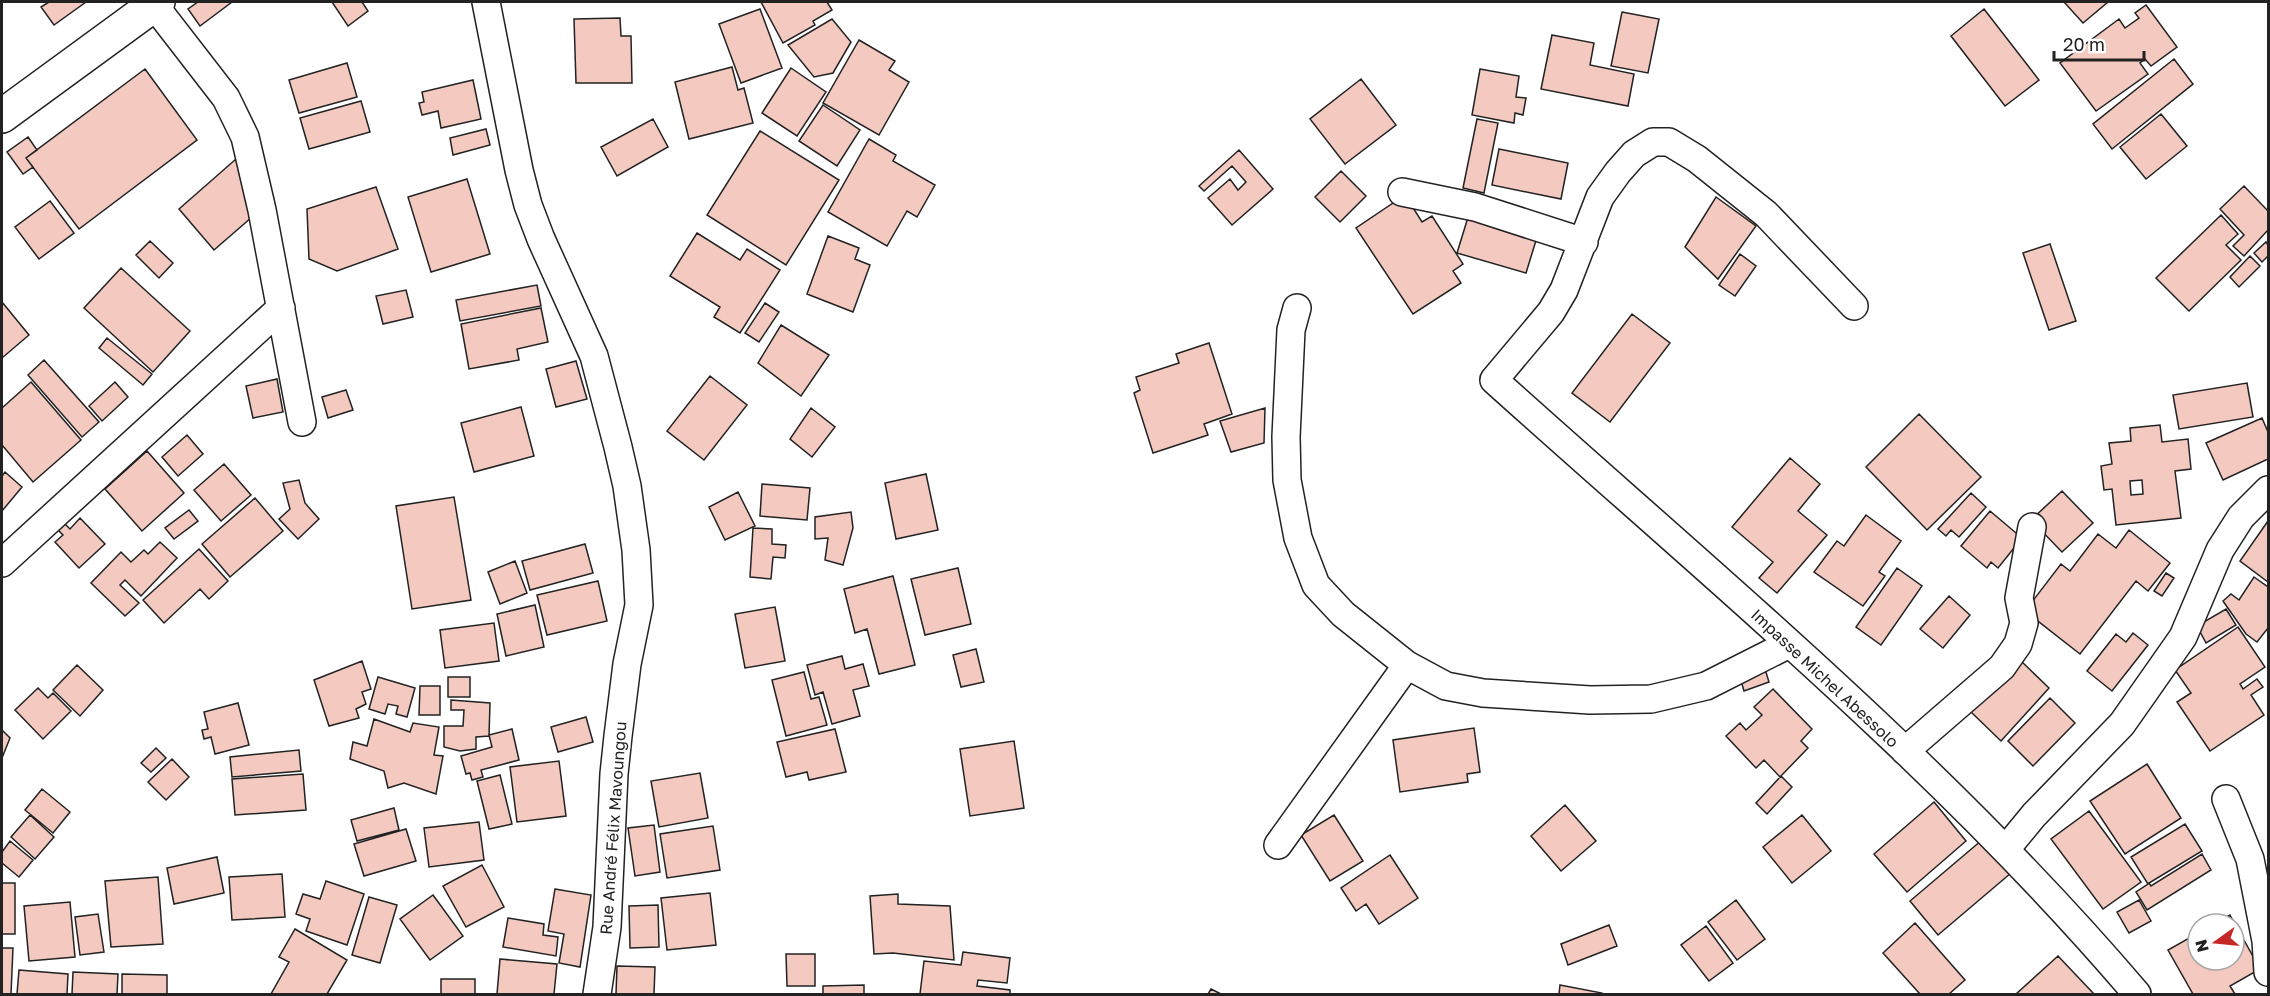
<svg xmlns="http://www.w3.org/2000/svg" width="2270" height="996" font-family="'Golos Text',sans-serif">
	<rect width="100%" height="100%" fill="#fff"/>
	<path fill="#f3c9c0" stroke="#222" stroke-width="1.5" fill-rule="evenodd" d="M49,2h37l-32,23 -13,-18z
		M198,2h34l-32,24 -12,-17z
		M332,2h30l6,9 -20,15z
		M761,2h66l5,8 -19,11 2,4 -32,18z
		M2064,2h44l-25,21z
		M2146,5l31,42 -26,19 -6,-7 -5,4 8,11 -52,37 -36,-48 59,-44 6,9 14,-10 -4,-5z
		M760,9l22,59 -41,15 -22,-59z
		M1984,9l55,71 -34,26 -54,-70z
		M1622,12l37,7 -11,54 -37,-7z
		M620,18l1,18h10l1,47h-56l-2,-64z
		M832,19l19,23 -18,31 -19,4 -26,-32z
		M1552,35l42,8 -4,22 44,9 -6,32 -87,-17z
		M859,40l36,21 -6,9 20,12 -30,53 -56,-32z
		M2174,59l19,25 -81,65 -19,-25z
		M347,63l10,34 -58,16 -10,-33z
		M732,67l6,23 6,-2 9,35 -64,16 -14,-57z
		M791,68l35,24 -29,44 -35,-23z
		M145,69l52,71 -118,89 -53,-71z
		M1480,69l39,7 -3,21 10,1 -3,17 -8,-2 -1,10 -42,-8z
		M1361,79l35,46 -51,39 -35,-45z
		M473,80l8,39 -40,9 -3,-17 -16,4 -3,-12 5,-1 -2,-10z
		M361,101l9,31 -61,17 -9,-31z
		M823,105l37,25 -23,36 -38,-25z
		M2161,114l26,32 -41,33 -26,-32z
		M653,119l15,28 -51,29 -16,-29z
		M1477,119l21,4 -14,70 -21,-5z
		M486,129l4,16 -37,10 -3,-17z
		M760,131l79,49 -53,85 -79,-50z
		M28,137l9,13 -11,8 7,9 -10,7 -16,-22z
		M869,139l27,16 -3,6 42,24 -18,32 -10,-6 -20,35 -59,-34z
		M1499,149l69,14 -7,36 -69,-14z
		M1239,150l34,39 -41,36 -24,-27 22,-19 8,11 8,-8 -14,-16 -28,25 -5,-5z
		M236,159l16,58 -38,33 -35,-41z
		M1341,171l25,25 -26,26 -25,-25z
		M467,179l23,75 -59,18 -23,-75z
		M2244,186l24,25v19l-24,26 -11,-10 11,-11 -24,-26z
		M376,187l22,62 -61,22 -28,-12 -2,-50z
		M1405,195l17,27 10,-6 31,48 -10,7 8,12 -48,31 -57,-86z
		M1716,197l40,29 -38,53 -33,-32z
		M50,201l24,32 -35,26 -24,-32z
		M1469,214l69,20 -12,39 -69,-20z
		M2221,215l17,19 -12,11 15,15 -52,51 -33,-33z
		M697,233l43,27 7,-11 33,21 -40,63 -26,-16 6,-10 -50,-31z
		M828,236l31,12 -4,11 15,6 -17,47 -46,-18z
		M150,241l23,22 -14,15 -23,-23z
		M2266,242l2,3v11l-6,6 -8,-9z
		M2050,244l26,77 -27,9 -26,-77z
		M1740,254l16,12 -21,30 -16,-11z
		M2250,256l10,10 -21,21 -9,-10z
		M121,268l69,63 -37,41 -69,-64z
		M537,285l4,21 -81,15 -4,-21z
		M406,290l7,27 -30,7 -7,-28z
		M2,302l27,33 -27,23z
		M765,303l14,9 -20,30 -14,-9z
		M541,308l7,34 -31,7 2,11 -50,9 -8,-45z
		M1632,314l38,29 -60,79 -38,-29z
		M781,325l48,30 -28,41 -43,-33z
		M107,338l45,36 -9,11 -44,-37z
		M1209,343l23,71 -28,10 4,11 -55,18 -19,-60 6,-3 -4,-13 43,-14 -3,-9z
		M44,360l55,62 -17,15 -54,-62z
		M576,361l11,38 -31,8 -10,-38z
		M710,376l37,29 -43,55 -37,-29z
		M277,379l6,33 -30,6 -7,-32z
		M31,382l50,58 -48,42 -31,-37v-37z
		M115,382l13,15 -26,24 -13,-15z
		M2247,383l6,34 -74,12 -6,-34z
		M346,390l7,20 -25,8 -6,-21z
		M521,407l13,49 -60,16 -13,-49z
		M811,408l24,19 -23,30 -22,-18z
		M1265,408l-1,35 -33,9 -11,-31z
		M1919,414l62,63 -54,53 -61,-63z
		M2262,418l6,14v27l-45,21 -17,-37z
		M2160,425l2,17 26,-3 3,30 -16,2 6,47 -65,7 -4,-36 -8,1 -3,-24 11,-2 -3,-21 22,-2 -1,-13zM2142,480l1,14 -12,1 -1,-14z
		M187,435l16,19 -25,22 -16,-19z
		M147,451l37,42 -42,38 -37,-42z
		M1790,458l30,26 -22,27 29,24 -50,58 -18,-15 14,-16 -41,-35z
		M224,464l27,31 -30,26 -27,-31z
		M5,472l17,15 -20,24v-35z
		M926,474l12,56 -42,9 -11,-56z
		M299,480l6,23 14,16 -21,20 -19,-20 11,-10 -7,-26z
		M762,484l48,4 -3,32 -47,-4z
		M2062,491l31,32 -31,29 -31,-32z
		M738,492l17,34 -30,14 -16,-33z
		M1971,493l15,14 -27,30 -8,-7 -5,6 -8,-7z
		M454,497l17,103 -59,9 -16,-103z
		M255,498l28,33 -53,46 -28,-33z
		M189,510l9,11 -24,18 -9,-11z
		M1990,511l32,27 -24,30 -7,-6 -4,6 -26,-22z
		M851,512l2,16 -10,37 -18,-5 3,-22 -13,1v-22z
		M1866,515l35,26 -22,31 6,4 -22,30 -49,-34 23,-31 7,5z
		M80,518l25,26 -26,24 -24,-26 8,-7 -9,-9 7,-6 9,9z
		M2268,521v61l-28,-21z
		M753,528l19,1v15l14,1 -1,13 -12,-1 -2,22 -21,-2z
		M2129,530l41,33 -22,28 -12,-10 -56,73 -55,-43 36,-47 9,7 28,-37 18,14z
		M160,542l17,16 -36,38 -16,-16 -5,5 19,18 -14,13 -34,-33 30,-31 10,10 13,-12 4,4z
		M585,544l8,29 -63,17 -8,-29z
		M199,549l29,32 -19,18 -9,-10 -36,34 -21,-23z
		M515,561l12,32 -27,11 -12,-32z
		M958,568l13,56 -46,11 -14,-56z
		M1897,568l25,18 -41,59 -25,-18z
		M2166,573l8,5 -12,18 -8,-5z
		M893,576l22,89 -36,9 -12,-45 -12,4 -11,-44z
		M2254,577l14,10v41l-11,14 -11,-8 -23,-33 8,-7 8,6z
		M598,581l9,40 -60,14 -10,-40z
		M1949,596l21,19 -27,33 -23,-19z
		M535,605l9,42 -38,9 -9,-42z
		M775,607l10,54 -40,7 -10,-54z
		M2226,609l10,16 -30,18 -9,-17z
		M494,623l5,38 -54,7 -5,-38z
		M2238,627l27,40 -25,17 3,5 14,-10 6,8 -12,8 13,20 -54,36 -33,-49 14,-9 -16,-23z
		M2133,633l15,12 -36,46 -25,-20 29,-37 10,8z
		M976,649l8,33 -23,5 -8,-32z
		M842,656l3,13 18,-5 6,22 -16,4 7,26 -28,8 -9,-32 -8,3 -8,-30z
		M2020,660l29,28 -48,53 -30,-29z
		M362,661l9,28 -9,3 4,12 -10,5 3,9 -30,8 -15,-46z
		M77,665l26,25 -23,26 -27,-26z
		M1765,669l4,13 -25,9 -4,-14z
		M804,672l7,27 8,-2 8,28 -41,11 -14,-56z
		M378,677l37,11 -8,29 -11,-3 2,-8 -10,-2 -3,10 -16,-5z
		M448,677h22v20h-22z
		M420,686h20v29h-21z
		M38,688l10,10 5,-5 18,18 -28,28 -28,-29z
		M1773,689l39,40 -11,12 7,7 -28,29 -16,-17 -8,8 -30,-32 14,-13 6,7 16,-15 -8,-8z
		M2050,698l25,25 -42,43 -25,-25z
		M451,700l39,3 -1,33 -13,1v12l-16,2 -16,-4v-21h19l1,-16h-13z
		M238,703l11,42 -34,9 -4,-17 -7,2 -2,-9 6,-1 -4,-17z
		M586,717l7,25 -35,10 -7,-25z
		M374,719l36,13 3,-9 26,4 -5,28 9,1 -7,38 -32,-11 -16,5 -4,-17 -34,-12 3,-17 14,4z
		M1474,728l6,44 -13,2 1,8 -68,10 -7,-52z
		M512,729l7,31 -38,10 2,7 -11,3 -2,-7 -4,1 -5,-18 31,-9 -3,-12z
		M835,729l11,43 -37,8 -2,-8 -21,5 -9,-35z
		M2,730l8,8 -8,20z
		M1014,741l10,67 -54,8 -10,-67z
		M156,748l10,10 -15,14 -10,-9z
		M299,750l2,21 -69,6 -2,-20z
		M172,759l17,18 -23,23 -18,-18z
		M559,761l7,55 -49,6 -7,-55z
		M2147,764l34,54 -56,36 -35,-53z
		M700,773l8,45 -49,9 -8,-46z
		M303,774l3,36 -71,5 -3,-36z
		M500,775l12,49 -23,5 -12,-48z
		M1781,776l11,11 -25,27 -11,-11z
		M42,789l28,23 -17,21 -28,-23z
		M1934,802l32,39 -59,51 -33,-38z
		M1565,805l31,36 -35,30 -30,-35z
		M394,808l5,22 -42,11 -6,-21z
		M2089,811l52,71 -38,27 -52,-70z
		M30,815l24,22 -19,22 -24,-22z
		M1334,815l29,46 -33,20 -29,-46z
		M1802,815l29,36 -39,32 -29,-36z
		M479,822l5,38 -55,7 -5,-39z
		M2185,824l17,27 -53,32 2,3 51,-32 9,16 -64,40 -11,-18 12,-8 -17,-27z
		M654,825l6,47 -25,4 -7,-48z
		M713,826l7,44 -53,8 -7,-44z
		M406,829l10,32 -52,15 -10,-32z
		M1982,840l29,33 -73,62 -28,-34z
		M10,841l23,19 -14,17 -17,-14v-11z
		M1390,855l28,43 -39,26 -13,-20 -10,7 -15,-23z
		M217,857l7,36 -50,11 -7,-36z
		M482,865l22,42 -38,20 -23,-41z
		M282,874l3,43 -53,3 -3,-43z
		M158,877l5,67 -52,3 -6,-66z
		M326,881l38,13 -17,51 -41,-14 4,-12 -14,-5 7,-20 17,5z
		M2,883h13v51h-13z
		M555,889l36,6 -11,72 -21,-4 5,-29 -16,-3z
		M710,893l6,52 -49,5 -6,-52z
		M898,894v10l52,2 4,54 -61,-7 -19,1 -4,-58z
		M433,895l30,41 -33,24 -30,-41z
		M369,897l28,8 -17,58 -28,-8z
		M1736,900l29,39 -28,21 -29,-38z
		M2139,900l12,21 -22,12 -12,-21z
		M70,902l5,55 -46,4 -5,-55z
		M658,905l1,42 -29,1 -1,-42z
		M98,914l6,38 -24,3 -5,-38z
		M2230,915l30,54 -30,17 5,8h-42l-25,-44 30,-17v27h36v-36h-20z
		M508,918l36,6 -1,11 15,2 -2,19 -53,-9z
		M1915,923l50,57 -16,14h-29l-37,-41z
		M1609,925l8,21 -49,19 -7,-21z
		M1706,926l27,37 -24,18 -28,-36z
		M295,929l52,31 -20,34h-56l18,-32 -10,-5z
		M2,948h11l-2,46h-9z
		M963,952l47,6 -3,25 -29,-3 -1,6 33,4v4h-90l4,-33 37,4z
		M786,954h29v32h-28z
		M2058,956l36,38h-78z
		M500,959l57,5 -3,30h-57z
		M617,966l38,1 -1,27h-38z
		M19,970l49,4 -1,20h-50z
		M73,972l45,2 -1,20h-45z
		M122,974l45,1v19h-45z
		M441,979h34v15h-34z
		M864,985v9h-41v-8z
		M1560,985l42,8v1h-43z
		M1211,989l10,5h-13z"/>
	<g fill="none" stroke-linecap="round" stroke-linejoin="round">
		<g stroke="#222" stroke-width="30">
			<path id="minor" d="M486,2l33,168 9,35 13,34 53,117 24,91 9,39 9,64 3,55 -12,59 -9,72 -4,38 -7,153 -10,67
				M154,5l72,93 19,39 17,73 40,212
				M1402,192l73,15 109,35
				M1854,306l-88,-92 -69,-55 -28,-17h-16l-19,12 -16,18 -18,25 -36,93 -13,22 -57,68c220,198 451,388 643,614
				M1297,308l-6,22 -5,107 1,43 11,58 18,47 27,29 64,51 39,21 37,7 107,7 61,-1 55,-13 83,-42
				M2,563l279,-255
				M1905,751l97,-84 16,-23 6,-21 -5,-25 13,-71
				M2226,799l24,60 16,82 2,31
				M1278,845l129,-180
				M2006,849l28,-34 88,-91 61,-87 37,-87 21,-33 27,-27"/>
		</g>
		<g stroke="#222" stroke-width="36">
			<path id="secondary" d="M2,116l156,-114"/>
		</g>
		<use href="#minor" stroke="#fff" stroke-width="27"/>
		<use href="#secondary" stroke="#fff" stroke-width="33"/>
	</g>
	<g text-anchor="middle" dominant-baseline="central" stroke-width="4.5" stroke-linejoin="round" paint-order="stroke">
		<g font-size="16" fill="#222" stroke="#fff">
			<text transform="translate(1825 678) rotate(43)">Impasse Michel Abessolo</text>
			<text transform="translate(613 828) rotate(-86)">Rue André Félix Mavoungou</text>
		</g>
	</g>
	<rect width="2270" height="996" fill="none" stroke="#222222" stroke-width="6"/>
	<g transform="translate(2216 942) rotate(255)"><circle r="28" fill="#ffffff" stroke="#a7a7a7" stroke-width="1.5"/>
	<path d="M0-4.5L10 22L0 15L-10 22Z" fill="#c62828"/>
	<text y="-9" font-size="16" font-weight="bold" text-anchor="middle" fill="#222222">N</text>
	</g>
	<path d="M2054 51v9h90v-9" fill="none" stroke="#222222" stroke-width="3"/>
	<text x="2063" y="51" font-size="18" fill="#222222" stroke="#ffffff" stroke-width="4.5" paint-order="stroke">20 m</text>
</svg>
